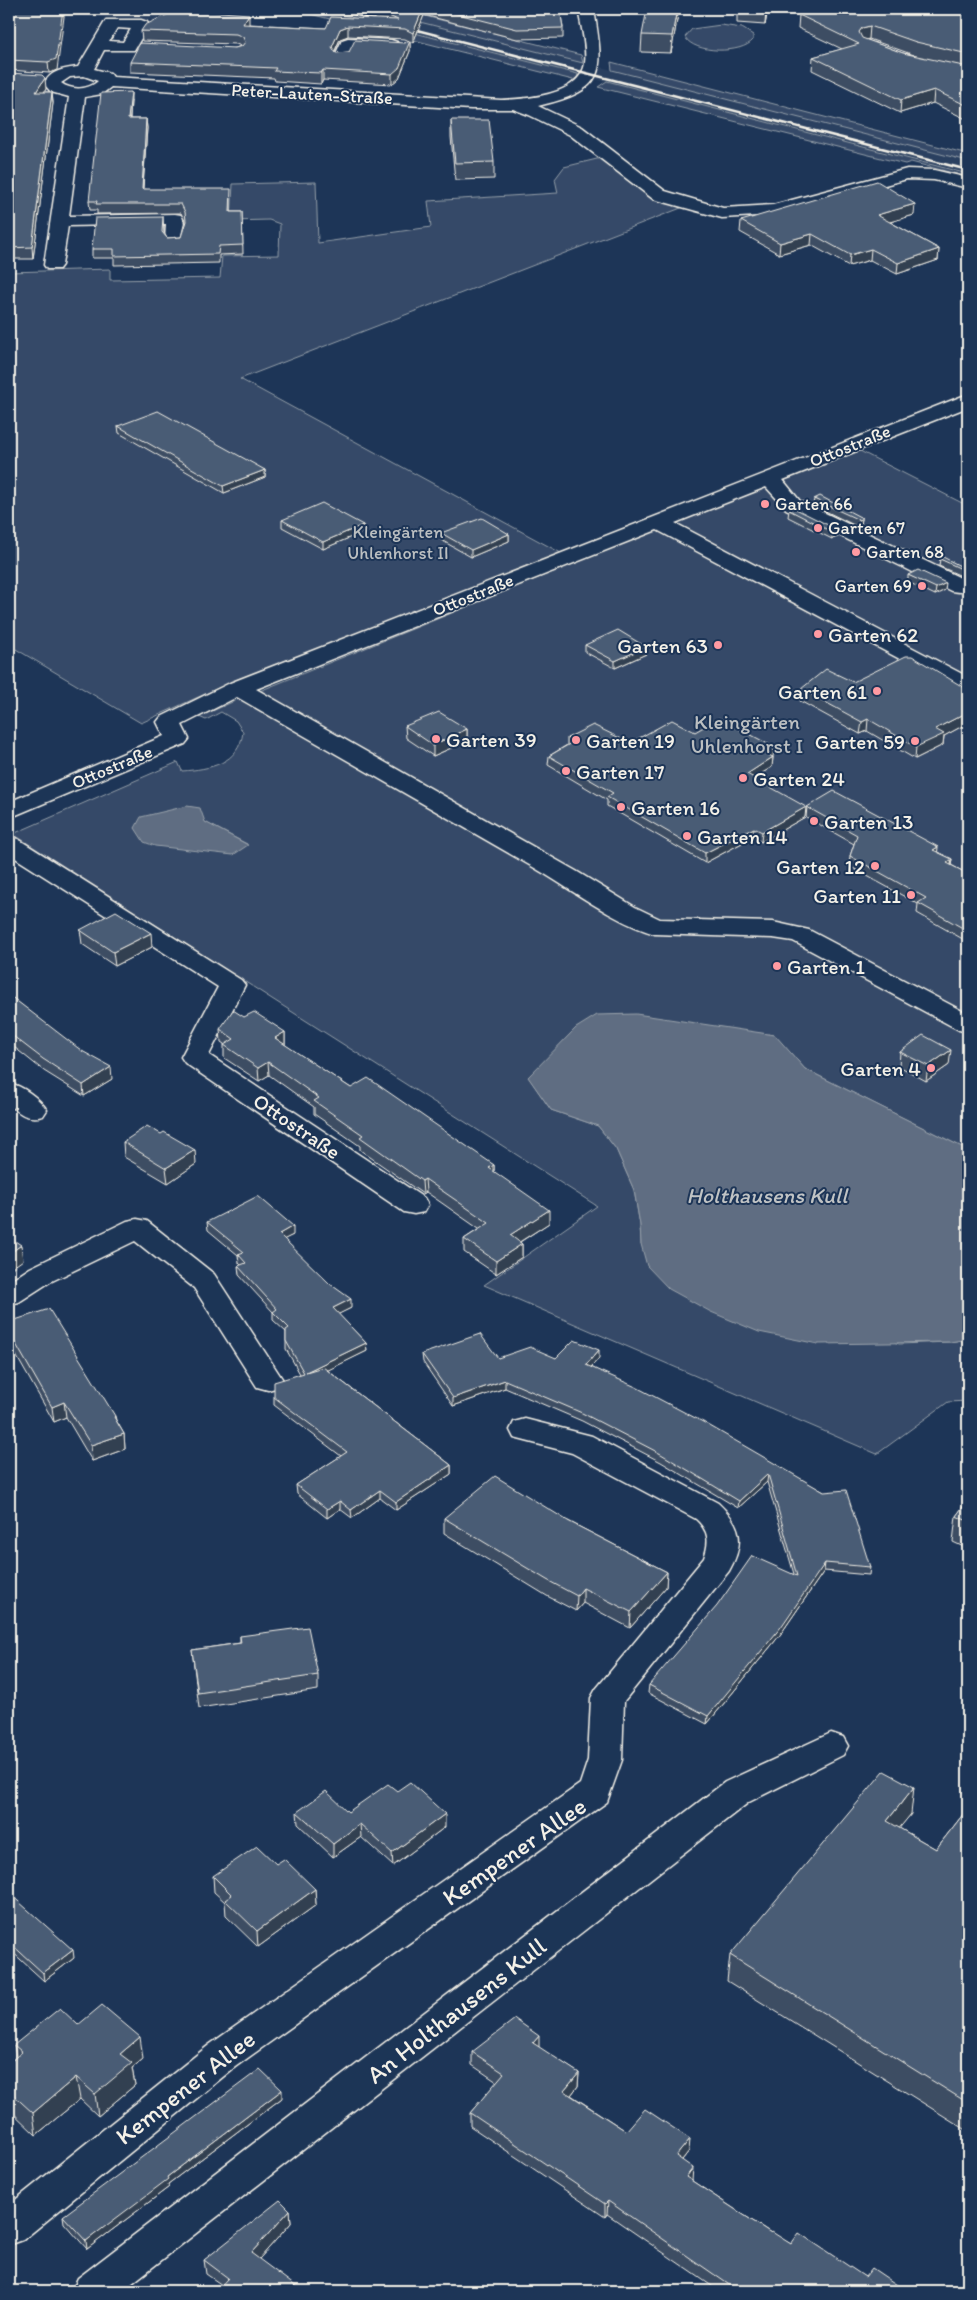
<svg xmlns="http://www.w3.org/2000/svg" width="977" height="2300" font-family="Itim,sans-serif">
	<rect width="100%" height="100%" fill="#1d3557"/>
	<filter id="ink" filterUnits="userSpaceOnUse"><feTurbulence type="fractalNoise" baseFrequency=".02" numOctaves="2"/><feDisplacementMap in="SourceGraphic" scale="10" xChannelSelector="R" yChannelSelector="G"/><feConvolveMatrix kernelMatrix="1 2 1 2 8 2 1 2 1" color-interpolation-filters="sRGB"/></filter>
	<g filter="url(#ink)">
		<path fill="#2a4060" d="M9,9h154l-7,11 -147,-8z
			M319,9h49l244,61 356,91v13z"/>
		<path fill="#354a67" stroke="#949ea8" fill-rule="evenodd" d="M290,9h29l259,65 -1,4 -4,2z
			M368,9h29l184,46 2,8z
			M721,25l21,3 11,7v5c-11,14 -59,14 -68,-3l7,-8z
			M611,62l357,92v7l-356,-91z
			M607,81l361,93v3l-57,-15 -6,2 -307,-77z
			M601,158l38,31 42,19 -441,171 321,174 -345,136 -75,34 -132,-78v-373l101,-3v11l110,-2 2,-22 57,-1 1,-31 -11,-4 -38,1 2,-37 83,-2 2,61 113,-16 -3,-26 130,-8 -3,-14 9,-12z
			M856,449l112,57v644l-163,-81 -31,-34 -55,-7h-143l-47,50 22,32 47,16 18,23 18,41 6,35 1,19 258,100 51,-2 18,-3v62l-20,1 -71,52 -393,-169 113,-79 -584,-372 165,-72 4,9c28,-2 57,-7 61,-39l-7,-11 -15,-9 -15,8 -7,-3 31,-14zM205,822l42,22 -112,-16z"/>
		<path fill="#5e6d82" stroke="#9aa2ab" d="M187,806l13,2 5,14 43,23 -15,10 -78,-9 -11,-4 -9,-14 6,-11z
			M636,1014l139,21 30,34 163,81v189l-18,3 -132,2 -59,-12 -48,-20 -42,-23 -22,-23 -6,-22 -1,-19 -6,-35 -18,-41 -18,-23 -47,-16 -23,-33 48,-49 21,-13z"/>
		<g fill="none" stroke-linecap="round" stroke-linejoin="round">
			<g stroke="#f4f1e8" stroke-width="3">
				<path id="minor" d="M578,9h16c10,63 14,81 -56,97l44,21 83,64 58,17 50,-3 134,-36 27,1 34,8v10l-34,-8 -27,-1 -133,36 -52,3 -69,-19 -83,-64 -41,-20 -16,-6h-42l-360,-22 -9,7 -17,3 -16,119 106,-2 6,1c5,7 4,23 -1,30h-12l-3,-4 1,-17 -98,2 -6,39 -3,4h-12l-3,-4 25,-168 -18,-5 -7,-8c7,-14 20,-15 34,-17l28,-47h35l6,2 2,3 -15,25h-30l-10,19 16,4 3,4 388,23c25,-1 79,-4 84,-37 2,-17 -4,-37 -7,-54zM117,28l14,1 -8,13 -14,-1zM84,76l14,5c-10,9 -26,10 -37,2l9,-6z
					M348,38l43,2 6,2 2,3 -2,3 -6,2 -37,-2 -6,13h-12l-2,-3 8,-18z
					M968,394v13l-185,73 17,21 167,80 1,3 -1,7 -8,1 -8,-1 -165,-82 -20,-22 -91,36 293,154v16l-8,-2 -303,-161 -401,159 320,182 59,36 25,12 113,3 36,8 159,84v18l-9,-2 -166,-89 -20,-3 -118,-4c-38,-10 -87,-47 -122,-67 -99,-57 -197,-113 -296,-170l-55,28 7,14 -4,5 -176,74v-16l155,-66 -7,-14 4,-5 69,-34z
					M9,837l9,2 223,141 4,5 -36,70 215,143 4,7 -4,7 -10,2 -10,-2 -219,-149 -4,-6 37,-70 -209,-133z
					M9,1083c14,3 30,15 38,27l-4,6c-16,4 -23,-2 -34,-12z
					M137,1219l10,2 67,53 69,106 -4,7 -11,3 -11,-3 -63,-99 -59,-47 -85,41 -31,20 -10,3v-23l21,-14 97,-47z
					M525,1419l67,17 126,67c24,22 27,40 11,68l-105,130 -2,59 -15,42 -372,265 -212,173 -14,5v-40l200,-160 371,-261 8,-24 3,-62 5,-9 108,-131c6,-17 5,-27 -8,-39l-124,-66 -58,-15 -4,-8 4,-8z
					M831,1733l12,4 5,9 -5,9 -94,47 -627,489h-50l6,-13 647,-496z"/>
			</g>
			<use href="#minor" fill="#1d3557" fill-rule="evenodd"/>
			<path stroke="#f4f1e8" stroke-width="2.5" d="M332,9l54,13
				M405,27l563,143"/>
		</g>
		<path fill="#3e4e64" stroke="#f4f1e8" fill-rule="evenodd" d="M9,9l48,61 -8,3 -40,-3z
			M375,9h185l3,19v10l-46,1 -93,-24 -11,28 -3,-2v10l-11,27 -7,6 -69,-4 -2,4 -46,-3 -1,-3 -144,-6v-10l105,-14 6,-2 -5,-2 -94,-3 -1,-10 108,-7 77,4 49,-9zM348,36l57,3 4,2 -4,2 -56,9 -13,1 -1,-2 5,-12z
			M679,9l-8,44 -30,-1 1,-17z
			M737,9h31l-3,16 -28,-2z
			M968,9v111l-35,-17 -33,10 -88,-43 1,-13 29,-8 -44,-21 1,-13zM869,39l45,16 -11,-2 -36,-13z
			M9,73l37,16 -2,3h8l1,11 -20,156h-24z
			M131,101l-1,18h16l1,9 -4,61 88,9v14h11l1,42 -24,1v8l-105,2v-7h-22v-9l71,-32 1,16 3,5 14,-1 4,-16 -4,-8 -84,1v-4h-7l-1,-9z
			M451,120l43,42v17l-39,1 -4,-43z
			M914,215l-24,7 49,27 -1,11 -41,14 -27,-14 -21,6 -38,-21 -32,9 -39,-22 1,-11z
			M118,426l147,44v7l-41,16 -105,-60z
			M814,499l48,19 -1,7 -3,2 -45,-22z
			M789,510l49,20 -1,7 -5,2 -44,-22z
			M282,520l81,5v7l-40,17 -41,-22z
			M441,533l68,1v7l-38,16 -30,-17z
			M940,559l28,11v9l-29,-13z
			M908,575l37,15 -10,5 -27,-13z
			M585,645l61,2v7l-31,14 -30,-16z
			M853,682l115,8v33l-24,13 -1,9 -28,14 -48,-28 -7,3 -60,-33 1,-12z
			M405,726l62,3v12l-34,15 -27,-18z
			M695,732l78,25 -1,10 -18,11 51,39 -44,25 -8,-5 -48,26 -98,-57v-6l-59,-35 1,-9 18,-11v-7l63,5z
			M807,807l130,45 15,7 -1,6 17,9v68l-51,-29 1,-9 -69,-38 1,-10 4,-12 -48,-27z
			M80,930l72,17 -37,19 -33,-22z
			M9,995l103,84 -28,17 -40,-25 -35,-28z
			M244,1017l41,15v13l66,43 143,77v7l55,51 -29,19 2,2v13l-26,17 -32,-22v-13l15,-10 -53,-37 -3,2 -63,-44v-4l-46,-32v-7l-45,-32 -10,6 -35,-23v-14l-3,-2 -1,-13z
			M900,1052l49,13 -23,16 -27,-15z
			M123,1142l73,22 -28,19 -44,-26z
			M207,1222l86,13 -9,4 67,69 -13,6 28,29 1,8 -40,19 124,95v9l-55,36 -16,-12 -28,20 -12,-9 -13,9 -30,-24 -1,-9 45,-29 -67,-51v-8l26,-23 -14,-25v-17l-13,-12v-8l-34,-37 -1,-9 3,-1 -2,-2 -1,-8 -30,-25z
			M9,1322l106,94 1,4 8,14 1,15 -33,12 -26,-44 -12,5 -45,-79z
			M422,1354l76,4h101l-8,9 233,125 46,75 -1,8 -45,-4 -44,64 -73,89 -59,-31 1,-8 145,-111 -27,-92 -29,26 -77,-46 -79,-41 -77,-33 -52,18 -30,-44z
			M968,1500v49l-15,-7 3,-26z
			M444,1518l124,3 99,51 -1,15 -36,41 -47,-25 -7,8 -29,-15 -103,-63z
			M968,1561v25l-3,-2z
			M240,1636l78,39v15l-119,18 -7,-58 48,-7z
			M397,1791l48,36 -52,39 -32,-29 -28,20 -35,-33 -1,-12h51z
			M968,1808v323l-241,-150 3,-26 181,-141 -12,14 37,21z
			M276,1864l39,25 1,16 -58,42 -32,-31 -1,-14 -11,-10 -1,-16z
			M9,1893l65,65 -30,23 -35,-32z
			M78,2025l65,34 -11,9 3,17 -37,31 -18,-17 -44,36 -27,-26v-46l7,-6 -2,-12z
			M539,2048l40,25 -1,13 -7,9 55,36 63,20 -7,9 10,21 79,52 20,11 74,33 41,14h-187l-112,-77 -2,3 -135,-91v-13l27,-31 -25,-17v-13z
			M282,2098l-114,86 1,3 -82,62 -23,-26 -1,-7z
			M290,2210l1,13 -32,36 -37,26 -16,-11 -2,-14z"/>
		<path fill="#324051" stroke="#f4f1e8" d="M63,9h2l-8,61 -8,3 -1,-11z
			M423,9h1v6l-11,28v-10z
			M677,9h2l-8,44 1,-17z
			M766,9h2l-3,16z
			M249,14v10l-5,10 -1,-10z
			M348,26v10l-8,3 -8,18v-10l8,-18z
			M870,26l-1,13 -8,2 -2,-9 3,-4z
			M410,41v10l-11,27 -7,6v-10z
			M323,70v10l-2,4v-11z
			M45,78l1,11 -9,14 -1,-11z
			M934,90l-1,13 -33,10 1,-13z
			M52,92l1,11 -20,156 -1,-12z
			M131,92v9l-2,27 -1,-9z
			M146,119l1,9 -5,70v-9z
			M915,204l-1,11 -38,11 1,-11z
			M812,234l-1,11 -32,9 1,-11z
			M871,249l-1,11 -21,6 1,-11z
			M939,249l-1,11 -41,14 1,-11z
			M265,470v7l-41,16 -1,-7z
			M862,518l-1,7 -3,2 1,-7z
			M363,525v7l-40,17v-7z
			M838,530l-1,7 -5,2v-7z
			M509,534v7l-38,16v-7z
			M946,583l-1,7 -10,5 1,-7z
			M646,647v7l-31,14v-7z
			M968,712v11l-24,13 -1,9 -28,14 1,-12 19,-18z
			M868,719l-1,12 -7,3 2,-12z
			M467,729v12l-34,15v-11z
			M774,747l-1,10 -9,5v-9z
			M773,757l-1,10 -26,16 1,-9z
			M806,807l-1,10 -44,25 1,-10z
			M754,828l-1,9 -48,26v-10z
			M938,847l-1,10 -4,-7z
			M952,859l-2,10 -3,-6z
			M151,933l1,14 -37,19 -2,-14z
			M285,1032v13l-10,-7z
			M951,1050l-2,15 -23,16 2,-15z
			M268,1062l1,13 -10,6 -1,-13z
			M111,1067l1,12 -28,17 -1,-11z
			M195,1150l1,14 -28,19 -2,-15z
			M494,1165v13l-5,-10z
			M425,1179l1,13 -3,2 -1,-13z
			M549,1210v13l-39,25v-13z
			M293,1226v9l-14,7v-8z
			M522,1244v13l-26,17v-13z
			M21,1245l2,15 -14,10v-16z
			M351,1299v9l-18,9v-9z
			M366,1343l1,8 -61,30v-9z
			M599,1350v8l-13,15v-8z
			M505,1380v8l-52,18v-8z
			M64,1402l2,15 -12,5 -2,-15z
			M124,1434l1,15 -33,12 -1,-16z
			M451,1465v9l-55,36v-8z
			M768,1474l-1,8 -29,26 1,-7z
			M380,1490v8l-28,20 -1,-8z
			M340,1501v8l-13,9v-9z
			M825,1563l-1,8 -44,64 -73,89 1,-8z
			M667,1572l-1,15 -36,41 1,-16z
			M583,1588v15l-7,8 1,-15z
			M914,1787l-3,27 -27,33 3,-26z
			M445,1814v13l-52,39 -1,-13z
			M360,1824l1,13 -28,20v-13z
			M315,1889l1,16 -58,42 -1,-16z
			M73,1950l1,8 -30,23 -1,-8z
			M539,2036v13l-6,-6z
			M140,2037l3,22 -11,9 3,17 -37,31 -3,-22 25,-40z
			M579,2073l-1,13 -14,18v-13z
			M76,2077l4,22 -44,36 -3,-22z
			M282,2090v8l-114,86 1,3 -82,62 -1,-8 81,-64z
			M690,2139l-1,12 -14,18 1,-13z
			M693,2168l-1,13 -7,9 1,-13z
			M608,2201l-1,13 -2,3v-13z
			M290,2210l1,13 -39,44 -1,-14z"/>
		<path fill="#485b74" stroke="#f4f1e8" d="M9,9h54l-7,50 -8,3 -39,-2z
			M179,9l70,5 -6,10 83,4 5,-11 67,3 -23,-10v-1h48l-10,24 -8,-4 -57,-3 -8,3 -8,18 4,6 13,-1 6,-12 50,3 5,-2 -11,27 -7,6 -69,-4 -2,3 -47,-2 2,-3 -146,-6 10,-19 95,5 7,-2 3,-4 -2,-5 -7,-3 -95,-3 4,-6z
			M438,9h122l3,19 -46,1z
			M647,9h30l-5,27 -30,-1z
			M842,9h126v45l-52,-12 -46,-16 -8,2 -3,4 3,6 41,15 65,14v39l-34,-16 -33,10 -88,-43 46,-13 -60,-29z
			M9,73l33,2 3,3 -9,14h16l-20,155 -23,1z
			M131,92l-3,27h18l-4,70h89l-1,23h12l1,33 -24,1 -1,8 -104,2v-7h-22l3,-31 68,-1 -1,15 5,6 14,-1 5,-16 -1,-9 -4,-8h-85l1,-3h-8l12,-108z
			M451,120h38l5,42 -39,1z
			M877,181l38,23 -38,11 62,34 -41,14 -27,-14 -21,6 -38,-21 -32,9 -39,-22z
			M158,411l107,59 -42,16 -105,-60z
			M820,496l42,22 -3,2 -45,-21z
			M322,503l41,22 -40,17 -41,-22z
			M794,508l44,22 -6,2 -43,-22z
			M482,518l27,16 -38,16 -30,-17z
			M943,557l25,13v2l-28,-13z
			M918,570l28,13 -10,5 -28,-13z
			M618,630l28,17 -31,14 -30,-16z
			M906,656h6l56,34v22l-33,17 9,5 -28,13 -48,-28 -6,3 -61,-33 25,-20 27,13z
			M439,712l28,17 -34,16 -28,-19z
			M719,718l55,29 -10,6 9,4 -26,17 59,33 -44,25 -8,-4 -49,25 -98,-56 6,-4 -64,-37 24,-14 -6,-4 26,-13 37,18 42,-23 23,12z
			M834,791l104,56 -5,3 19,9 -5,4 21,11v57l-50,-28 8,-5 -76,-42 7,-21 -50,-28z
			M116,911l35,22 -38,19 -33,-22z
			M9,995l73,56 29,16 -28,18 -40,-26 -34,-26z
			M233,1010l11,7 10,-5 31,20 -10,6 76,50 17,-10 126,87 -5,3 60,42 -39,25 12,9 -26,17 -32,-22 25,-16 -64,-44 -3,2 -62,-44 3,-2 -49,-34 5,-3 -51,-36 -10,6 -34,-23 10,-6 -14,-10z
			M923,1035l28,15 -23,16 -28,-14z
			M147,1126l14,8 3,-2 31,18 -29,18 -43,-26z
			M258,1196l35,30 -14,8 51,50 21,15 -18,9 33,35 -60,29 17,-5 128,98 -55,37 -16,-12 -29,20 -11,-9 -13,8 -31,-24 51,-33 -73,-55v-15l30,-9 -18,-32v-11l3,-2 -16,-16 4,-3 -39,-43 8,-3 -8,-9 6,-2 -37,-30z
			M9,1237l12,8 -12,9z
			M49,1309l66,107 -1,1 10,17 -33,11 -27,-43 -12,5 -43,-75v-10z
			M480,1334l18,24 32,-11 26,11 18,-18 25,10 -13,15 50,22 67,35 121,70 22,-2 24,77 -45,-4 -44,64 -73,89 -59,-31 68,-79 35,-50 45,20 -29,-102 -29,27 -78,-47 -79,-41 -77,-33 -52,18 -31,-44z
			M495,1476l73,45 99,51 -36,40 -48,-24 -6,8 -30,-16 -103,-62z
			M968,1500v21l-12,-5z
			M308,1627l10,48 -120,18 -6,-43 49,-7 -1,-7z
			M884,1771l30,16 -27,34 49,28 32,-41v295l-238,-148z
			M410,1782l35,32 -53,39 -32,-29 -27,20 -36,-32 29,-21 22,21 40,-28 9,7z
			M257,1846l19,18 8,-5 31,30 -58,42 -32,-31 7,-5 -19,-19z
			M9,1893l64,57 -30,23 -34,-31z
			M102,2005l38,32 -20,17 12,9 -37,31 -19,-17 -43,36 -24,-22v-28l13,-11 -8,-7 46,-37 18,17z
			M515,2019l24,17 -6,7 46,30 -15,18 62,40 19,-22 45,30 -14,17 17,12 -7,9 85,56 1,-1 19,12 8,-11 66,44 7,-9 34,23h-168l-130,-90 -3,3 -135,-91 34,-40 -32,-21z
			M260,2069l22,21 -115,87 1,2 -82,62 -23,-25z
			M280,2200l10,10 -39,43 51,38h-86l12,-13 -24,-18z"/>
	</g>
	<g fill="#ff9aa2" stroke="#1d3557" stroke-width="2">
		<circle cx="765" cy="504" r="5"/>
		<circle cx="818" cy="528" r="5"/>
		<circle cx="856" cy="552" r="5"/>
		<circle cx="922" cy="586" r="5"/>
		<circle cx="818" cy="634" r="5"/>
		<circle cx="718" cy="645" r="5"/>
		<circle cx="877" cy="691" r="5"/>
		<circle cx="436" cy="739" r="5"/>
		<circle cx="576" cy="740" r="5"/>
		<circle cx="915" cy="741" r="5"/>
		<circle cx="566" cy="771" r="5"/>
		<circle cx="743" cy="778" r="5"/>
		<circle cx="621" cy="807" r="5"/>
		<circle cx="814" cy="821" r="5"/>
		<circle cx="687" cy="836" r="5"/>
		<circle cx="875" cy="866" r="5"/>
		<circle cx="911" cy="895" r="5"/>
		<circle cx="777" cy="966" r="5"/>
		<circle cx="931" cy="1068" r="5"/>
	</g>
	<g text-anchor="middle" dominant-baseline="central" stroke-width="4" stroke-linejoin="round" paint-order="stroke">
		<g font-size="18" fill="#f4f1e8" stroke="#1d3557">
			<text transform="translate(312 94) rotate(3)">Peter-Lauten-Straße</text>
			<text transform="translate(850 446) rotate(-22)">Ottostraße</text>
			<text transform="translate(473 595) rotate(-22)">Ottostraße</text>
			<text transform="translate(112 767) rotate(-23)">Ottostraße</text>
		</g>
		<g font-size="18" fill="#f4f1e8" stroke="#1d3557" text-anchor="start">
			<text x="775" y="504">Garten 66</text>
			<text x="828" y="528">Garten 67</text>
			<text x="866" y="552">Garten 68</text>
			<text x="912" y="586" text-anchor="end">Garten 69</text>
		</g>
		<g font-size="18" fill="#bbbfc1" stroke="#1d3557">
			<text x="398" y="532">Kleingärten<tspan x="398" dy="21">Uhlenhorst II</tspan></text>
		</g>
		<g font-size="21" fill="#f4f1e8" stroke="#1d3557" text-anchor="start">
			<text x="828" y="634">Garten 62</text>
			<text x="708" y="645" text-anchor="end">Garten 63</text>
			<text x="867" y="691" text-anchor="end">Garten 61</text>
			<text x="446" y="739">Garten 39</text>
			<text x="586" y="740">Garten 19</text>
			<text x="905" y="741" text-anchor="end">Garten 59</text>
			<text x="576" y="771">Garten 17</text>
			<text x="753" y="778">Garten 24</text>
			<text x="631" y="807">Garten 16</text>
			<text x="824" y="821">Garten 13</text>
			<text x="697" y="836">Garten 14</text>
			<text x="865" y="866" text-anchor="end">Garten 12</text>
			<text x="901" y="895" text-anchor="end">Garten 11</text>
			<text x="787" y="966">Garten 1</text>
			<text x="921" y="1068" text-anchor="end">Garten 4</text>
		</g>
		<g font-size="21" fill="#bbbfc1" stroke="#1d3557">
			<text x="747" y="721">Kleingärten<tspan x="747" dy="24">Uhlenhorst I</tspan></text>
		</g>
		<g font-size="21" fill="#f4f1e8" stroke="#1d3557">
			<text transform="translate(297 1126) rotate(34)">Ottostraße</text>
		</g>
		<g font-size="22" font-style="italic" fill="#c0c3c4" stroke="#1d3557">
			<text x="767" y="1195">Holthausens Kull</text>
		</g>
		<g font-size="25" fill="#f4f1e8" stroke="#1d3557">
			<text transform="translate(514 1851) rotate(-35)">Kempener Allee</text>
			<text transform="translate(456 2010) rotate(-38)">An Holthausens Kull</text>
			<text transform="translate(185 2087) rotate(-38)">Kempener Allee</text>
		</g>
	</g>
	<rect width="977" height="2300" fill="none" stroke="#1d3557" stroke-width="30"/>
	<rect x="15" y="15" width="947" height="2270" fill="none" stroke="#f4f1e8" stroke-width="2" filter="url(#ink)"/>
</svg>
